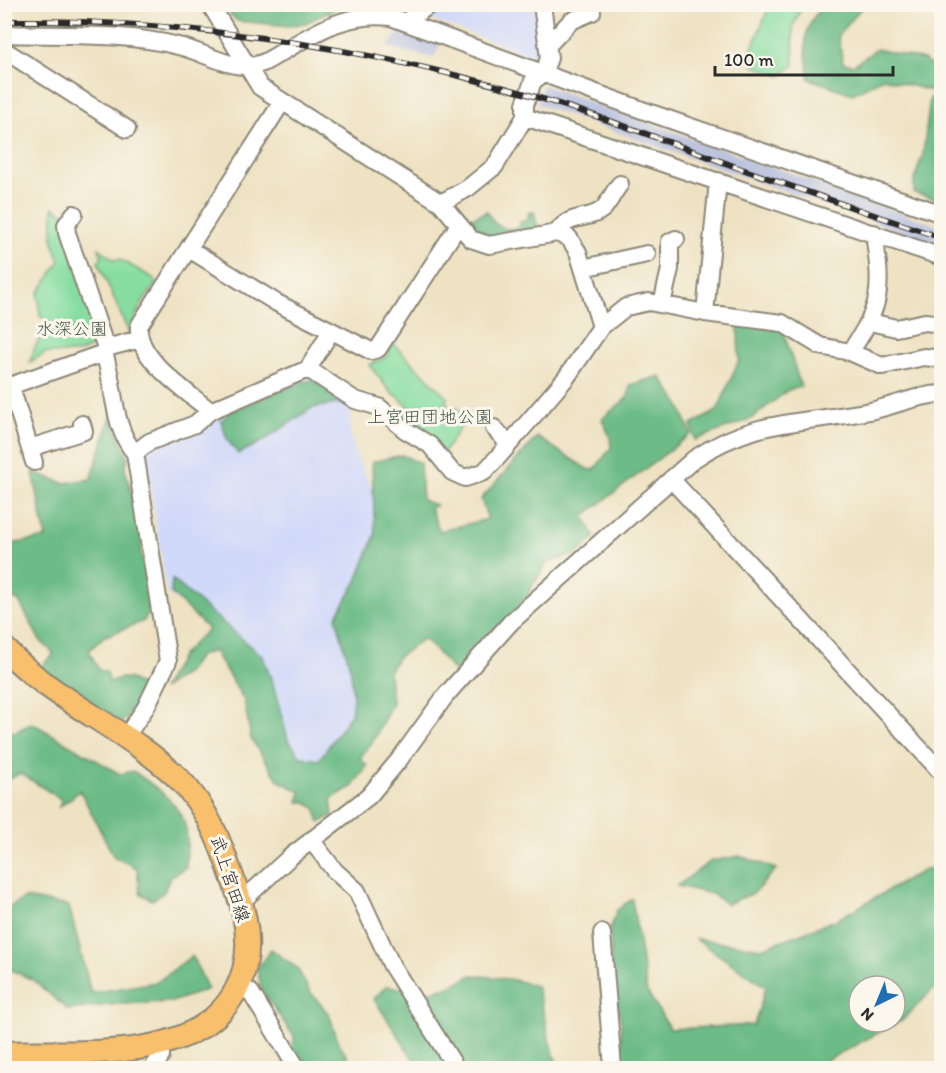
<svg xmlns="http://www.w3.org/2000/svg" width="946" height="1073" font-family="Itim,'Klee One',sans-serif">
	<rect width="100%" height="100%" fill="#fbf7ec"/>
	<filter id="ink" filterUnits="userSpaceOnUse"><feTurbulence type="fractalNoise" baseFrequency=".0167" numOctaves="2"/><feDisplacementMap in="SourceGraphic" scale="12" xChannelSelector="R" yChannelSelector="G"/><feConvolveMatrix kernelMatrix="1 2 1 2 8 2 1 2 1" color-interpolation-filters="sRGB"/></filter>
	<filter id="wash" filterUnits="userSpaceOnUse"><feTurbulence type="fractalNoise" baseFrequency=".008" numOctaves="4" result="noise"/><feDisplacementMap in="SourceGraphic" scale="24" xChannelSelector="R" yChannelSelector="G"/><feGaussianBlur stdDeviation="1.35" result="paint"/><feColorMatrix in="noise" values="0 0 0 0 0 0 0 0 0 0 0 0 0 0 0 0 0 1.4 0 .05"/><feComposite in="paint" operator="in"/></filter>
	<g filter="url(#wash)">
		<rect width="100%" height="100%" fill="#eee2c3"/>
		<path fill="#d1d9f9" d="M443,5h96l2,54 -111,-40v-5z
			M304,378l14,1 34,29 -3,18 6,27 27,57 -2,160 -58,100 -36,-20 -12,-59 -77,-75 -30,-23 -22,-142z"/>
		<path fill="#bbc3de" d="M402,29l39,13 -7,16 -47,-11z
			M543,85l398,142v19l-404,-142z"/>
		<path fill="#87dda1" stroke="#598466" stroke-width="1.5" d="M770,5h33l-10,21 1,39 -13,11 -27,-10 -5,-11z
			M53,207l14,8 34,128 -23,10h-33l-15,9 5,-15 14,-25 -9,-6 -2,-22 22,-33 -7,-19z
			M99,248l15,12 5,-1 36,20 1,4c-9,14 -26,33 -23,51l-4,-1 -31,-71 4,-4z
			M392,343l55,54 -1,6 4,5h7l9,10 -23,36 -45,-33 12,-13 -14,-13h-3l-24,-30 19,-9z"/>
		<path fill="#6dbc87" stroke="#4c7459" stroke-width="1.5" fill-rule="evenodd" d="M221,5h123l-39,18 -15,3 -53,-5z
			M824,5h40l-26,30 5,28 10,2 24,-16 47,11 17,15 -3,18 -55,-15 -30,16 -44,-15c-4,-33 -10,-49 15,-74z
			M941,95v56l-5,13 5,19v17l-27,-7v-13l9,-26 7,-56z
			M487,211c6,14 16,20 31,17l2,-6 9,-3 -1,-6 6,-1 4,16 -3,4 -51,9 -21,-19z
			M742,322l41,8 18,57 -13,3 -37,29 -56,21 -4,-15 26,-14 22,-51 -1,-31z
			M660,376l20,30 11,28 -107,82 11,21 -18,17 -29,8 -17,26 -2,7 -73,77c-13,-10 -20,-25 -33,-33l-26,19 -8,14 3,31 -19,38 -13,17 7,8 -14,20 -22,13 2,16 -14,8 -3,-14 -10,-7h-8l3,-10 -22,-11 -28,-42 -7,-39 -30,-49 -15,5 -11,16 -26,17 21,-35 25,-25 -37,-36 1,-14 91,78 10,27 15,56 13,17 18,3 32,-46 2,-16 -2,-27 -15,-54 21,-36 18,-46 -3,-73 30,-7 18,8 2,37 14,5 -6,3 10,23 48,-12 -7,-20 56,-62 50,32 7,1 17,-22 -1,-11 -8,-18 26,-22 2,-12z
			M314,380l27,23 -29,5 -49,33 -25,13 -11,-15 -6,-18 12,-11 70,-28z
			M111,416l17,41 -3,11 16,64v23l12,48 -9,18 -41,16 -14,14 10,19 8,2 2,10 11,-4 11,1 4,4 12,3 -15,25 -14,15 -83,-54 19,-18 -15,-15 -20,-38 -14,-4v-52l41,-7 -13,-66 31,11 27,-4z
			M32,723l88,51 13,-3c20,14 45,30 52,54 4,12 1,30 1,42l-16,10 -6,15 -12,8 -12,-7 -3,-25 -23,-11 -34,-66 -21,16 2,-8 -41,-26 -15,9v-56l8,7z
			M740,856l36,13 -22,24 -27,11 -15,-10 -35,-8 34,-25z
			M941,867v114l-38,39 -91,48h-191v-46l-9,-42 -2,-50 7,-20 15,-11 15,93 23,37 84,-4 12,-38 -71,-48 67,9 74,-28 90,-51zM859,986h36v36h-36z
			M25,898l44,8 22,87 66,-11 35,-26 16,33 -36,13 -56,2 -48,6 -35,-30 -28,-13v-57z
			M271,949l26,19 13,24 19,22 10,30 16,24h-73l13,-30 -33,-47 -5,-22z
			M472,975l43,5 21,6c10,27 10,57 24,82h-141l-45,-69 12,-13c42,7 48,10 86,-11z"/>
	</g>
	<g filter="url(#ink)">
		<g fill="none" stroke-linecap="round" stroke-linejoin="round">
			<g stroke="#8c8677" stroke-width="20">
				<path id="minor" d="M210,4l50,83 181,116 30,36 18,6 68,-12 12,5 9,14 23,75 25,-20 23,-5 56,11 77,10 38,23 30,6 32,14 42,-9 18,2
					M405,22l26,-18
					M4,34c58,2 118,-2 174,12 28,6 58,29 87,16 43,-24 75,-51 126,-45l251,93 300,104
					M548,45l23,-24 21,-9 -1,-8
					M4,50l123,79
					M525,117l417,140
					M441,203l27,-15 27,-22 30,-49v-13l8,-23 10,-7 6,-16 -7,-54
					M74,214l-8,11 1,8 39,115
					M557,233c11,-20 32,-12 46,-24 6,-6 11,-18 17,-25
					M189,249l88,54 94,48 7,-2 80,-123
					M583,268l64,-14
					M662,304l8,-35v-27l6,-3
					M705,313l13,-132
					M870,322l26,6 29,-6 17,2
					M850,352c33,-48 32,-63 24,-119
					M104,353c11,31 8,75 31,100
					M308,369l47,31 24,7 26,23 25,15 22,27 13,6 19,-6 14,-15 68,-79 35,-51
					M11,387l23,75
					M4,388l100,-35 2,-5 34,-9
					M210,411c-23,-20 -74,-52 -71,-85l143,-224
					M494,428l15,16
					M30,448l54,-17 -2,-7
					M671,479l271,294
					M125,738l21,-31 22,-46 -33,-208 14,-11 46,-18 15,-13 98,-42 23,-38
					M311,840l24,31 22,20 35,75 64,102
					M241,902l49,-45 79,-61 30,-36 47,-65 65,-73 183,-163c61,-41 108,-35 176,-48 25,-5 46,-16 72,-17
					M602,933l11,135
					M239,984l12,9 46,75
					M153,1068l8,-12v-12"/>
			</g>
			<g stroke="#8c8677" stroke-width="26">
				<path id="major" d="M4,648c51,54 122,80 175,131 31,31 44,71 58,112 12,33 16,69 -2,101 -41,74 -158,58 -231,61"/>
			</g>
			<use href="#minor" stroke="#fff" stroke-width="16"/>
			<use href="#major" stroke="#f8bf6c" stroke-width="22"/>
			<g stroke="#2b2b2b" stroke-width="6">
				<path id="rail" d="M4,21c166,-2 326,21 486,63 85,22 167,54 249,84 68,24 135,47 203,70"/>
			</g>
			<use href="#rail" stroke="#fbf7ec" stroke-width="4" stroke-dasharray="11" stroke-linecap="butt"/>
		</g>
	</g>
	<g text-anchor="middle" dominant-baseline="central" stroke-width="6" stroke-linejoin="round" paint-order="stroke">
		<g font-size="18" fill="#425848" stroke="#fbf7ec">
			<text x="72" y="329">水深公園</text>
			<text x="430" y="417">上宮田団地公園</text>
		</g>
		<g font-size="18" fill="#2b2b2b" stroke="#fbf7ec">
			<text transform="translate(230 879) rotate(72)">武上宮田線</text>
		</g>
	</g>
	<rect width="946" height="1073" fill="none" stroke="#fbf7ec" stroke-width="24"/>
	<g transform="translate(877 1004) rotate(223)"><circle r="28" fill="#fbf7ec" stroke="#a8a59f" stroke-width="1.5"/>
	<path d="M0-4.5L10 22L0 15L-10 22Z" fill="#1f6fb2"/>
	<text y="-9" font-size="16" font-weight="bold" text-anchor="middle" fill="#2b2b2b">N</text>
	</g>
	<path d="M715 66v9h178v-9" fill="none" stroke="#2b2b2b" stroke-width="3"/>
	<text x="724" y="66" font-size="18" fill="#2b2b2b" stroke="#fbf7ec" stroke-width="4.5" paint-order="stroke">100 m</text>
</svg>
